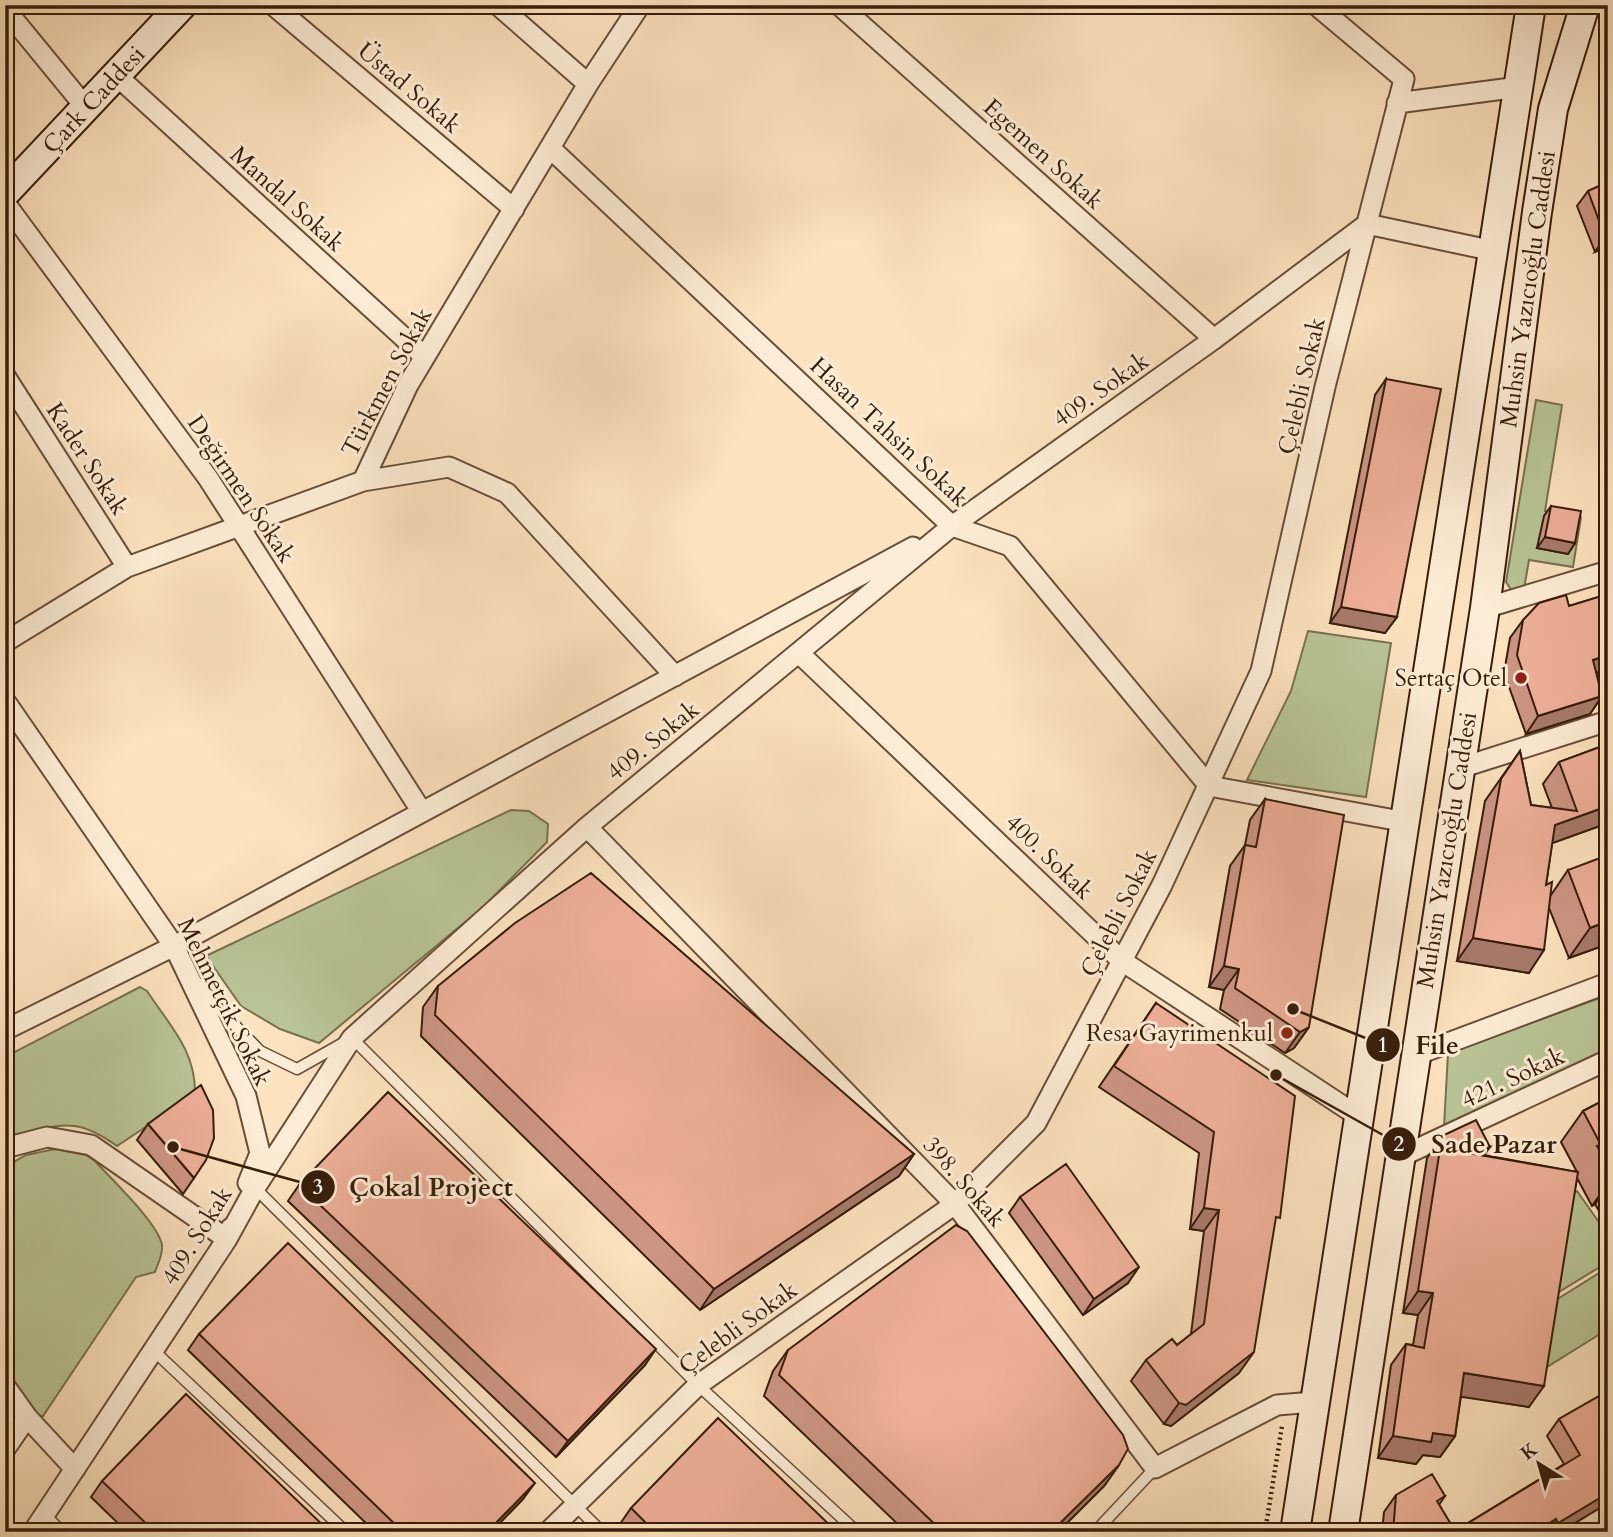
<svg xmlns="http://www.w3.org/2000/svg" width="1613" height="1537" font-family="Cardo,serif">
	<rect width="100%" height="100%" fill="#fde3c0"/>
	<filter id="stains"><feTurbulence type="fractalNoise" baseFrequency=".00286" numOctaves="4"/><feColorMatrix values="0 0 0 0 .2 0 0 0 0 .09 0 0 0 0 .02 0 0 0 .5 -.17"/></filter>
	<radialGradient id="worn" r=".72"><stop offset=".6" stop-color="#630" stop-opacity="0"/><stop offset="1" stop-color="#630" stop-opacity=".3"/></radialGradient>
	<path fill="#b9c597" stroke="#787150" stroke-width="2" d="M1536,400l26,5 -17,106 36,6 -8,50 -44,-7 -5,29 -12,2 -6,-9z
		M1308,631l83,12 -25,154 -119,-17 44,-89z
		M511,810l18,1 19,13 -1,18 -65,66 -163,135 -39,-14 -39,-23 -35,-50z
		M140,987l7,4c23,35 49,60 48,103l-78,52c-43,-31 -56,-20 -104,-11l-8,-3v-75z
		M1608,995v55l-164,77 4,-74z
		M55,1149l31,6 9,6c16,18 63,62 67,84 1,10 -4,18 -7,27l-19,5 -93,139 -6,1 -32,-48v-202l21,-12z
		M1577,1191l31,44v27l-59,36 17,-100z
		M1607,1268l1,61 -69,43 9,-67z"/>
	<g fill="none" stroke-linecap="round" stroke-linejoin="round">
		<g stroke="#684e38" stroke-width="13">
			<path id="service" d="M201,984l15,22 44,45 37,18 55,-31 346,347 159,147
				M255,1188l347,344
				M153,1350l193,182
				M44,1514l18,18
				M1095,1532l60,-64"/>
		</g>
		<g stroke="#684e38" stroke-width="23">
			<path id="minor" d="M273,5l241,204
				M498,5l90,79
				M839,5l375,334
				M5,9l82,100
				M117,76l308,281
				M1397,103l122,-16
				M550,148l402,378 58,20 199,240 197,36
				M5,203l203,275 214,334
				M5,376l122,191
				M363,481l86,-14 58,26 168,183
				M1485,608l123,-37
				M5,642l122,-75 236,-86 45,-96 180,-301 52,-79
				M799,653l323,308 236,155
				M5,701l169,245 72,150 14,57 -12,30
				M1460,768l148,-47
				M587,827l368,377 200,264 122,-63 37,-3
				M5,1030l169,-84 739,-399
				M1416,1055l192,-72
				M5,1148l42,-11 44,8 136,94 4,-11
				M1400,1157l208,-97
				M5,1386l22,31 48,52
				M5,1449l22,-32
				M33,1532l194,-293 28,-51 97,-150 235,-211 365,-301 262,-187 153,-115 127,27
				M548,1532l150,-147 257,-181 81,-81 126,-238 99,-214 64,-284 79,-308 -88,-74"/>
		</g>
		<g stroke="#361d0a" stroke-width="32">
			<path id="secondary" d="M5,193l177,-188
				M1295,1532c74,-510 160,-1018 236,-1527
				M1343,1532l142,-924 52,-396 16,-103 32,-104"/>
		</g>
		<path stroke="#361d0a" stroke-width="4.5" stroke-dasharray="2 3.5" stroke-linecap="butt" d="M1265,1532l17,-106"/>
		<use href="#service" stroke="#feedd6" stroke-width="10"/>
		<use href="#minor" stroke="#feedd6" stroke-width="19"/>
		<use href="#secondary" stroke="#feedd6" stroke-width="28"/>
	</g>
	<path fill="#cd9684" stroke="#361d0a" stroke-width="2" d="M1608,182v72l-2,-7 -11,5 -18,-46 11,-15z
		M1386,379l11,238 -12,16 -55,-10 45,-228z
		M1551,506l24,37 -7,11 -31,-6 7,-32z
		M1608,594v75l-12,4 6,23 -12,18 -64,20 -22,-61 6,-35 13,-18z
		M1608,744v79l-56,20 -6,42 5,10 17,-25 40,74 -39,14 -20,-50 -20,65 -72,-12 28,-160 35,-50 11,54 21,3 -9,-24 16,-22z
		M1265,799l44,228 -15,21 -9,5 -65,-44 4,-19 -15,-3 21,-121 15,-21 5,-25z
		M438,986l476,168 -15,22 -199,134 -279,-274 2,-29z
		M1156,1003l118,223 -35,147 -68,53 -7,-2 -33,-43 15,-21 31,-15 14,-11 13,-103 -14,-2 9,-76 -100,-66z
		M1608,1098v129l-13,-23 -3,2 -15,-28 -48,229 -68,-11 -6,40 -15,21 -17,-2 -7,9 -38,-6 13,-93 15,-21 7,1 5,-30 -15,-2 24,-155 15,-22 42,19 93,17 -16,-30 22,-31z
		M148,1124l46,54 -11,16 -46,-54z
		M299,1185l346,180 -89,92 -268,-256z
		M1020,1197l108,86 -45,32 -74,-102z
		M199,1334l324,165 -32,33h-116l-187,-182z
		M788,1350l331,115 -15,21 -46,46h-152l-142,-136 9,-25z
		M1608,1391v112l-48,29h-178l2,-20 12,-17 49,1 -6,9 16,26 109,-67 -17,-28 12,-17z
		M102,1481l228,51h-203l-36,-35z
		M631,1508l206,24h-210l-7,-8z"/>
	<path fill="#a77a6b" stroke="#361d0a" stroke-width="2" d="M1608,236v8l-2,3 -11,5 10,-15z
		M1545,537l30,6 -7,11 -31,-6z
		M1341,607l56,10 -12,16 -55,-10z
		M1608,655v14l-28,9 13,-18z
		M1602,696l-12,18 -64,20 12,-18z
		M1608,806v17l-69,25 16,-23z
		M1608,921v23l-39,14 21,-30z
		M1473,938l71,12 -15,23 -72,-12z
		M1224,966l15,3 -15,21 -15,-3z
		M1309,1027l-15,21 -9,5 15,-21z
		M1490,1147l-15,21 -1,-14z
		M914,1154l-15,22 -199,134 14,-21z
		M1608,1183v3l-13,18 -3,2z
		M1204,1208l15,2 -15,21 -14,-2z
		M1139,1267l-11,16 -45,32 11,-16z
		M1418,1291l15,2 -15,22 -15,-2z
		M656,1349l-11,16 -89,92 12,-16z
		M1254,1352l-15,21 -68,53 -7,-2 15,-21z
		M1464,1373l80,13 -15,21 -80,-12z
		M1433,1433l22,3 -15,21 -17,-2 -7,9 -38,-6 15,-22z
		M1119,1465l-15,21 -46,46h-7z
		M535,1483l-12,16 -32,33h-4z
		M1608,1493v10l-48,29h-8l6,-9z
		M1556,1519l-9,13h-12z"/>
	<path fill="#eeaf99" stroke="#361d0a" stroke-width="2" d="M1608,182v54l-3,1 -17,-46z
		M1386,379l55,10 -44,228 -56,-10z
		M1551,506l30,5 -6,32 -30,-6z
		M1608,594v61l-15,5 9,36 -64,20 -21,-61 6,-35 16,-17 27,-8 3,11z
		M1608,744v62l-53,19 -9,60 6,-3 -8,68 -71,-12 28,-159 19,-28 11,54 46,6 -18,-49z
		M1265,799l79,16 -35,212 -9,5 -65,-44 4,-19 -15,-3 21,-121 11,2z
		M1608,855v66l-18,7 -22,-58z
		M591,873l323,281 -200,135 -279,-274 3,-29 77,-63z
		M1156,1003l139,93 -15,122 -4,-1 -22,135 -68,53 -7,-2 -33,-43 26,-21 5,6 27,-21 15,-114 -15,-2 10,-76 -100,-66z
		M201,1085l12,25 1,28 -8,22 -12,18 -46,-54z
		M388,1092l268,257 -88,92 -269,-256z
		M1608,1098v67l-11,-19 4,-1 -18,-34z
		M1476,1120l14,27 -16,7 104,18 -34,214 -80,-13 -9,63 -22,-3 -2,9 -38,-6 13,-92 18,4 9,-55 -15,-2 24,-155z
		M1066,1164l73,103 -45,32 -74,-102z
		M956,1225l11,6 156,204 5,14 -9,16 -68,67h-108l-164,-157 9,-25z
		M288,1243l247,240 -48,49h-84l-204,-198z
		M1608,1391v102l-50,30 -2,-4 -21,13h-142l3,-37 36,-21 13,22 -8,5 18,30 125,-76 -21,-36z
		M186,1394l144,138h-175l-53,-51z
		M718,1418l119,114h-182l-24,-24z"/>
	<g fill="#8f2418" stroke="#feedd6" stroke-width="2.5">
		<circle cx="1521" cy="678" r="7"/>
		<circle cx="1287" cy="1033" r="7"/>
	</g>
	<g text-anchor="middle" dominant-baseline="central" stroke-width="6" stroke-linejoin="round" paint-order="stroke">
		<g font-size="24" fill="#361d0a" stroke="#feedd6">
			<text transform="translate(409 88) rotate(40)">Üstad Sokak</text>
			<text transform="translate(94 100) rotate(-47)">Çark Caddesi</text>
			<text transform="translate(1043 154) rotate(42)">Egemen Sokak</text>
			<text transform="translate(287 199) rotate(42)">Mandal Sokak</text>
			<text transform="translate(1528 289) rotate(-82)">Muhsin Yazıcıoğlu Caddesi</text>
			<text transform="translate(387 382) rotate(-62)">Türkmen Sokak</text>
			<text transform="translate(1302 386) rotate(-77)">Çelebli Sokak</text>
			<text transform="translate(1101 390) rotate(-35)">409. Sokak</text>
			<text transform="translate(889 432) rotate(43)">Hasan Tahsin Sokak</text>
			<text transform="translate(87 459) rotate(57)">Kader Sokak</text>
			<text transform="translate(241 489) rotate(56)">Değirmen Sokak</text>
			<text transform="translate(653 741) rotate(-39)">409. Sokak</text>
			<text transform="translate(1447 850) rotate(-81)">Muhsin Yazıcıoğlu Caddesi</text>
			<text transform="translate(1049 857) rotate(44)">400. Sokak</text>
			<text transform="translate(1119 913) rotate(-63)">Çelebli Sokak</text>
			<text transform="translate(224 1002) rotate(64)">Mehmetçik Sokak</text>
			<text transform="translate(1513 1078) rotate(-25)">421. Sokak</text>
			<text transform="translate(964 1182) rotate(49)">398. Sokak</text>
			<text transform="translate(197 1236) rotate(-58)">409. Sokak</text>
			<text transform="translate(738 1328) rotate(-36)">Çelebli Sokak</text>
		</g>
		<g font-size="24" fill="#361d0a" stroke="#feedd6" text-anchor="end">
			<text x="1507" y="678">Sertaç Otel</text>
			<text x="1273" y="1033">Resa Gayrimenkul</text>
		</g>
	</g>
	<path fill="none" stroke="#361d0a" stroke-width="2.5" d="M1293 1009L1383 1045M1276 1075L1399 1144M173 1147L318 1187"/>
	<g fill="#361d0a" stroke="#feedd6" stroke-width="2.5">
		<circle cx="1293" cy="1009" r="7"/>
		<circle cx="1276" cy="1075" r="7"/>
		<circle cx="173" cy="1147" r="7"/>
		<circle cx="1383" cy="1045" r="18"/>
		<circle cx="1399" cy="1144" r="18"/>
		<circle cx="318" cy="1187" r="18"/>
	</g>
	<g font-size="21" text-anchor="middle" font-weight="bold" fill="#fff">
		<text x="1383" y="1052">1</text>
		<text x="1399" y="1151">2</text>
		<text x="318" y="1194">3</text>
	</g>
	<g font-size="26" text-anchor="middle" font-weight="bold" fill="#361d0a" stroke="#feedd6" stroke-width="6" stroke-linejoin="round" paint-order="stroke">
		<text x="1437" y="1054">File</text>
		<text x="1494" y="1153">Sade Pazar</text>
		<text x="431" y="1196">Çokal Project</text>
	</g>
	<rect width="1613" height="1537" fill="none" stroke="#fde3c0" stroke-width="28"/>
	<rect x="7" y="7" width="1599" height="1523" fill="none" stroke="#361d0a" stroke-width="3.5"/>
	<rect x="14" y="14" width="1585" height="1509" fill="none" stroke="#361d0a" stroke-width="2"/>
	<g transform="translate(1539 1464) rotate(323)" stroke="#feedd6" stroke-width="5" paint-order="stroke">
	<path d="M0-5L12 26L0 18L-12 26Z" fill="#361d0a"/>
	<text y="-10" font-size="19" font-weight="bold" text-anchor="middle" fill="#361d0a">K</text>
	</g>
	<rect width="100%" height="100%" filter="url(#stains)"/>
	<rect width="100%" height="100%" fill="url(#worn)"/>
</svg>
